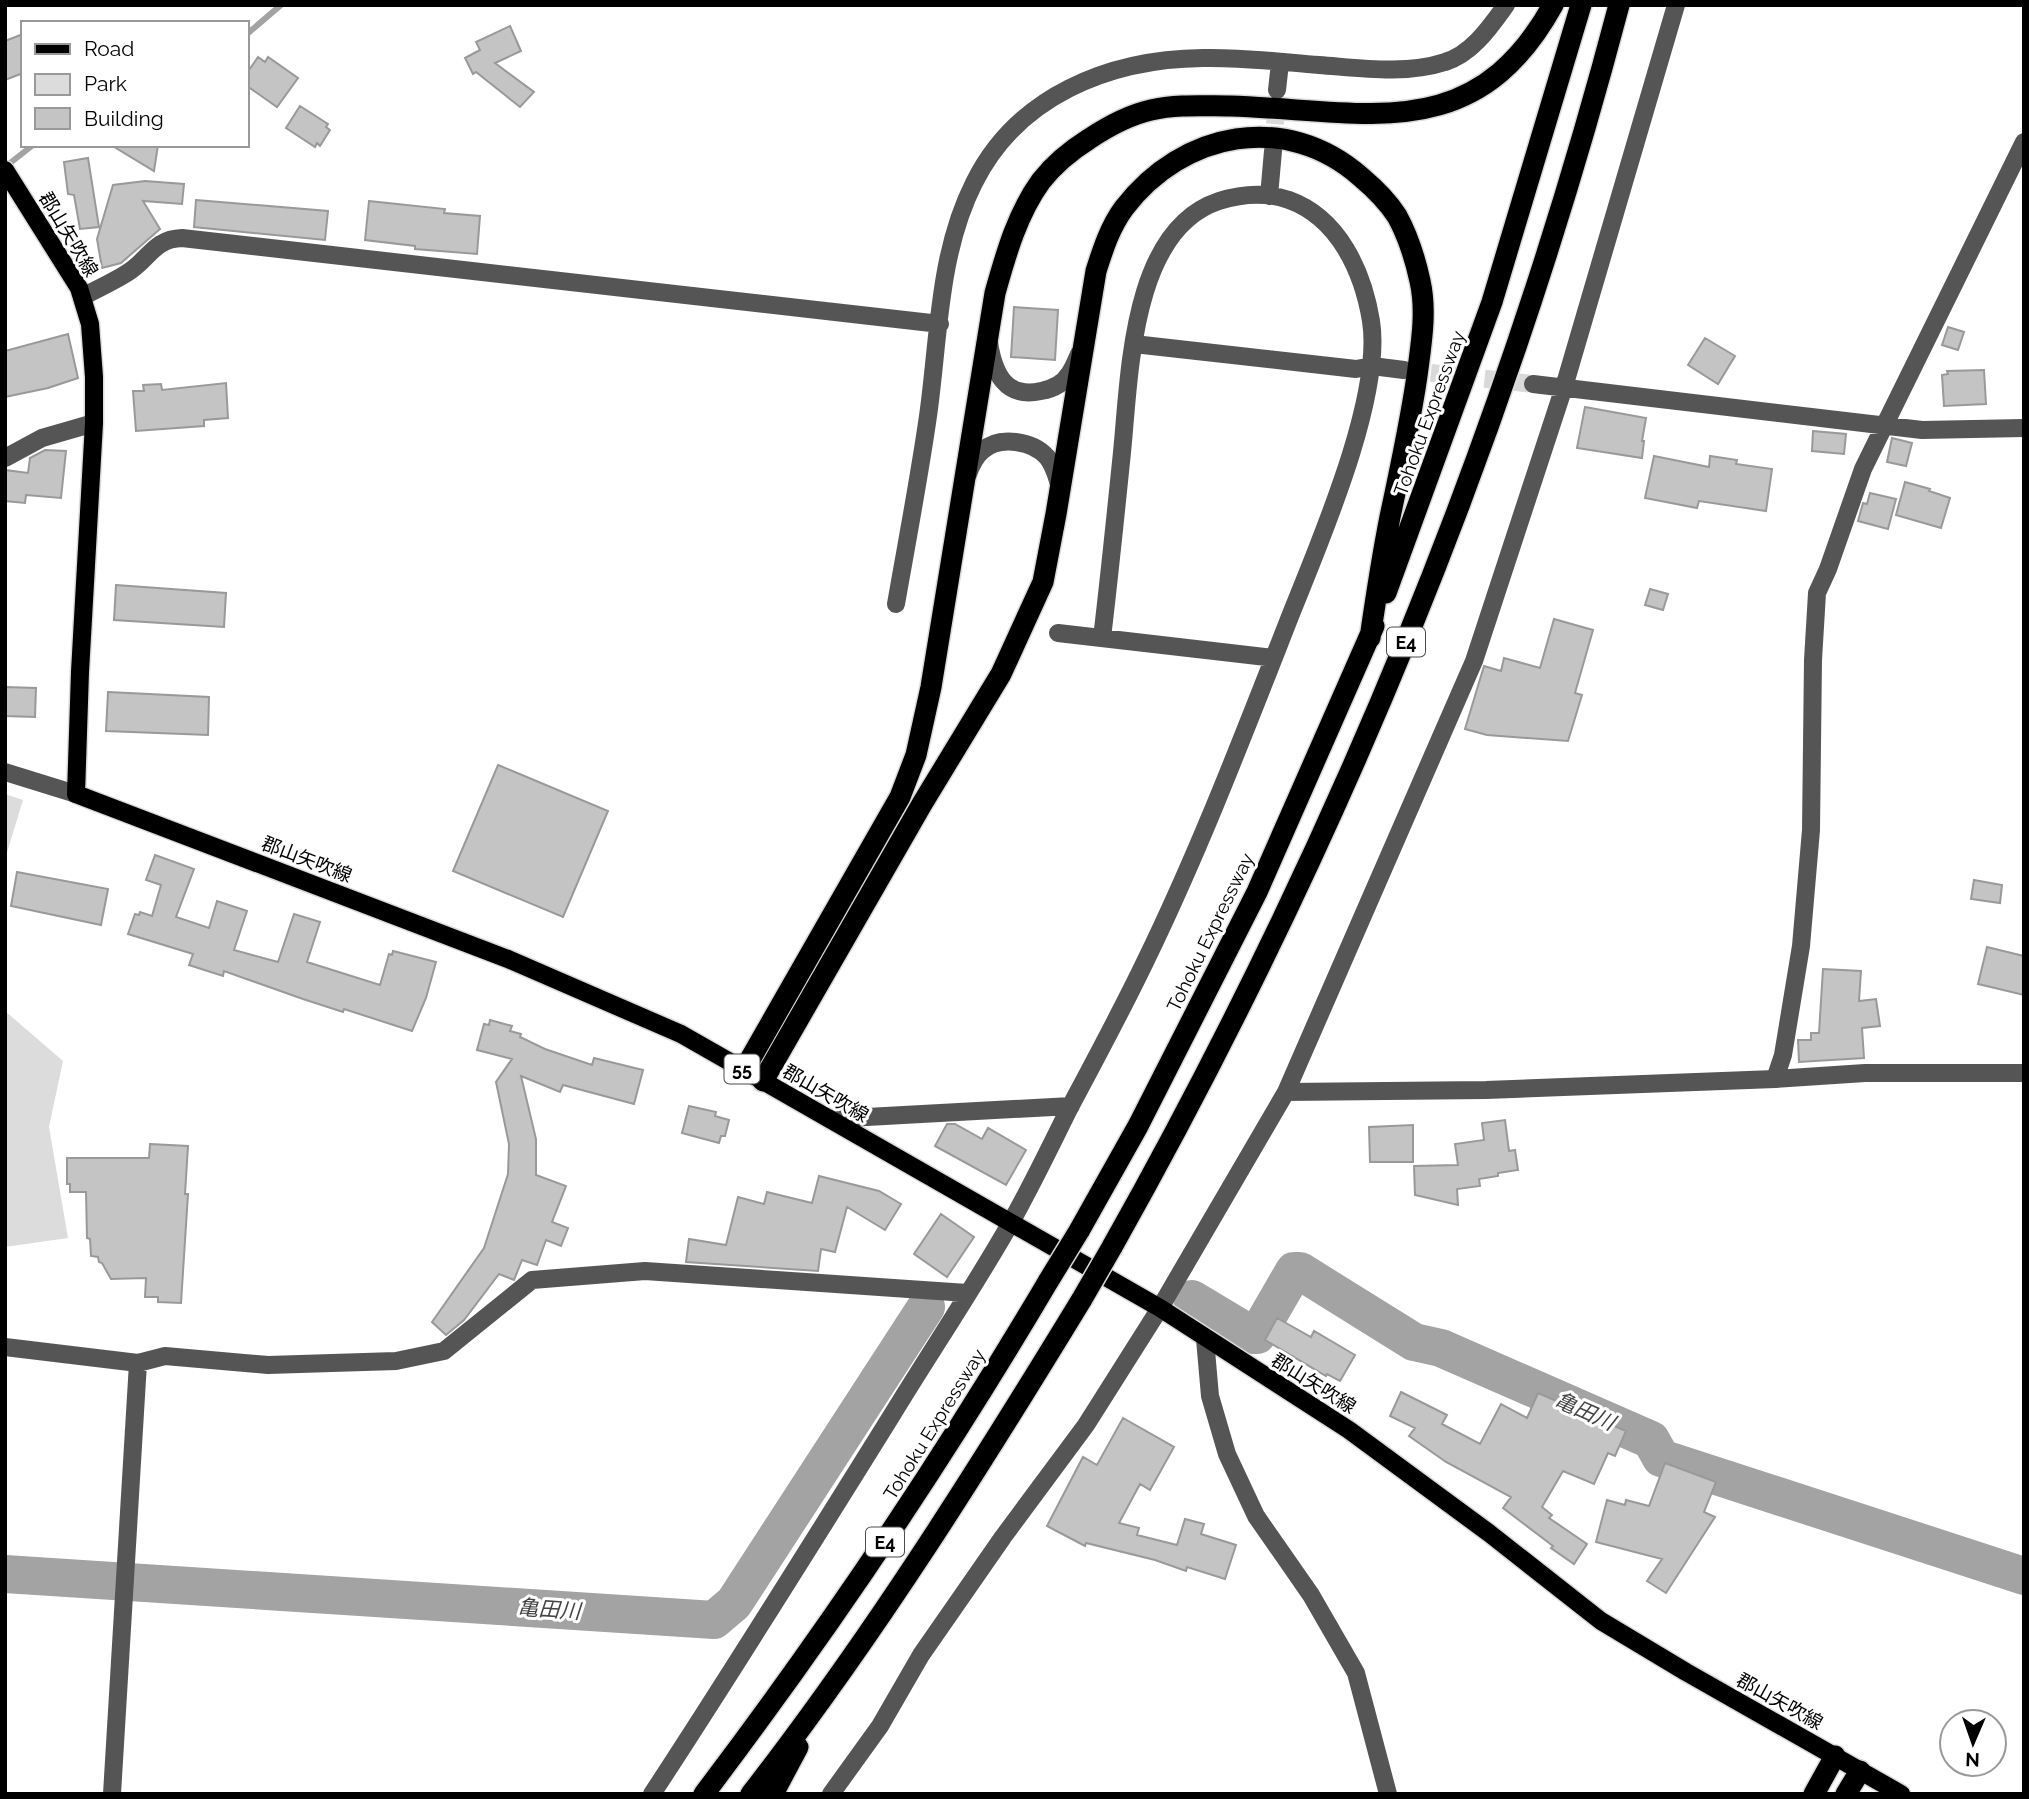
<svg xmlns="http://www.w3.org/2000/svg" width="2029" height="1799" font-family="Raleway,'Noto Sans JP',sans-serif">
	<rect width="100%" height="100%" fill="#fff"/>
	<path fill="#dcdcdc" d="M5,794l18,6 -18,59z
		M5,1011l58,50 -14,66 19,111 -63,9z"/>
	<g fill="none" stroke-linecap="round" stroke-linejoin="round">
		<path stroke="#a3a3a3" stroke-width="6" d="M247,34l34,-29
			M5,167l28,-22"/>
		<path stroke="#a3a3a3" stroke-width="38" d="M1192,1299l60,36h5l37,-64h6l114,71 27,6 210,92 10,18 363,118
			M5,1574l709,46 20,-17 192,-296"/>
	</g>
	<path fill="#c4c4c4" stroke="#999" stroke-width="2" d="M510,26l11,25 -26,12 39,29 -14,15 -44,-35 -3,2 -8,-16 15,-8 -4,-8z
		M23,34v39l-18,7v-39z
		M258,57l7,5 3,-5 30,21 -21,29 -30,-21v-13z
		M300,106l28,18 -2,3 4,3 -10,16 -3,-3 -2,4 -29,-19z
		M111,145h47l-4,26z
		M88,158l11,69 -19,2 -6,-34 -6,-1 -4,-32z
		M145,181l39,3 -2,20 -39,-3 17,28 -39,34 -19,5 -5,-29 16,-54z
		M196,200l132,11 -3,29 -131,-13z
		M369,201l76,8 -1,4 36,3 -3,38 -62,-5v-3l-50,-6z
		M1014,307l44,3 -3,50 -44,-3z
		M1948,327l16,5 -6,18 -16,-5z
		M68,334l10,44 -30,10 -43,9v-46z
		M1705,338l30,18 -17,28 -30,-19z
		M1984,370l2,34 -42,2 -2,-31 6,-1 -1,-3z
		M226,383l2,35 -24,2v6l-68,5 -3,-40h11l-1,-6 18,-1 1,6z
		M1585,407l61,11 -4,23h2l-2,17 -65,-10z
		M1813,431l33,3 -2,20 -32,-3z
		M1892,438l20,5 -6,23 -19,-4z
		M45,450l21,1 -5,47 -35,-3 -1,8 -20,-2v-31l23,3 2,-15z
		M1654,456l55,11 1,-11 27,4 -1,4 36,5 -6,42 -67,-10 -2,7 -52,-10z
		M1905,482l25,7 -1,2 21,7 -9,30 -45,-13z
		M1870,493l26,6 -8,30 -30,-8 5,-18 4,1z
		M116,585l110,8 -2,34 -110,-7z
		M1650,589l18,5 -5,16 -18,-5z
		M1554,619l39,11 -18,63 7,2 -14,46 -81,-6 -22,-6 19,-63 17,5 3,-13 36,10z
		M5,687l31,1 -1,29 -30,-1z
		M108,692l101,5 -1,38 -102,-4z
		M498,765l110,46 -45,106 -110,-46z
		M155,855l39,14 -18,48 33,11 8,-27 30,10 -13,39 44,12 16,-48 26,8 -13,40 73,23 9,-31 3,1 1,-4 43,11 -10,36 -14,33 -68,-22 -1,3 -40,-13 -79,-28 -1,5 -34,-11 4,-11 -65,-20 7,-20 4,1 1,-3 12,4 9,-31 -15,-5z
		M17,872l91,17 -7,36 -90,-19z
		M1974,880l28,5 -2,18 -29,-4z
		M1987,947l37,9v39l-46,-11z
		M1823,969l38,2 -2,30 17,-2 4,27 -18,2 2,30 -65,4 -1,-22h13v-7h8z
		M490,1020l22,6 -2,5 11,3 -1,3 25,12 47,16 2,-7 49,12 -9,34 -71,-19 -3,7 -39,-16 15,63v36l30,11 -14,36 16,6 -7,18 -15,-6 -9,25 -15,-5 -8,20 -15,-6 -35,46 -18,15 -14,-13 52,-74 24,-74 1,-30 -13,-62 16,-23 -35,-9 7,-26 5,1z
		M689,1106l27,6 -1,4 14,4 -4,16h-4l-2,7 -37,-10z
		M1505,1120l4,31 6,-1 3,20 -20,3v3l-19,3 1,7 -23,3 1,16 -43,-10 -1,-29 44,-1 -3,-21 29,-4 -2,-17z
		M947,1124h8l27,15 6,-11 38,22 -20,35 -71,-39z
		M1413,1125v37h-43l-1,-35z
		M150,1144l38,2 -3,48h3l-7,109 -23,-1v-5h-13l1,-19 -35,1 -9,-16 -3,-1 -1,-5 -7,-1 -1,-17 -3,-1 -1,-46h-16v-8h-3v-26h82z
		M819,1176l60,15 22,13 -16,26 -38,-23 -12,45 -14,-3 -3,22 -132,-9 3,-23 37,6 12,-48 26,7 3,-12 45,11z
		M941,1214l33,23 -27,40 -33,-23z
		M1277,1318l34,19 3,-6 41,24 -15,26 -13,-7 -1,2 -61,-36z
		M1401,1392l46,23 -5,9 38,20 21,-40 26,14 11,-25 88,38 -11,25 -7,-3 -14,31 -31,-13 -21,36 10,8 -3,3 38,26 -13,20 -23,-16 2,-2 -50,-38 8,-11 -65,-35 -37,-26 6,-8 -25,-12z
		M1123,1418l51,29 -24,43 -10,-6 -21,39 20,5 -2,7 40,10 8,-26 19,5 -3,10 35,11 -11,34 -38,-12 -1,4 -31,-11 -69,-17 -1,3 -38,-20 36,-69 14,8z
		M1665,1463l51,19 -12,30 11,5 -49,76 -19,-12 15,-22 -66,-17 11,-42 18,5 1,-5 23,6z"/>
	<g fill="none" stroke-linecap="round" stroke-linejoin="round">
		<path stroke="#d9d9d9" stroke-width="18" stroke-dasharray="18 9" stroke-linecap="butt" d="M1273,151l4,-55
			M1404,370l129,14"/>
		<g stroke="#dbdbdb" stroke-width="21">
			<path id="major" d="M5,170l74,118 11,36 4,53v46l-14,249 -4,122 432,165 173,75 479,274 189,122 140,103 112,88 85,51 215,122"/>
		</g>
		<g stroke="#dbdbdb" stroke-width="24">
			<path id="highway" d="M1386,593l106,-291 89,-297
				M744,1070l156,-273 16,-42 15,-68 64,-394c11,-39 22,-79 46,-112 14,-18 29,-30 48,-42 18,-12 40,-24 62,-29 25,-6 54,-4 79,-4 135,4 244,42 323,-101
				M763,1081l159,-277 79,-130 42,-92 13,-68 40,-243c7,-22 14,-44 28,-63 59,-77 162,-97 237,-31 13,11 27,25 36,39 11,20 18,42 23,65 7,31 1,64 -3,95 -7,48 -17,94 -27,141 -8,40 -14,80 -20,121
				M1079,1231l59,-105 119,-234 117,-266
				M1112,1247c220,-391 393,-808 507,-1242
				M704,1794c125,-165 240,-336 345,-514
				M751,1794c122,-157 228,-326 331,-495
				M773,1794l25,-47
				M1814,1794l21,-38
				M1846,1794l14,-23"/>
		</g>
		<path stroke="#555" stroke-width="18" d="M1277,90l3,-27
			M1269,196l4,-45
			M82,297c15,-8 31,-15 45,-24 22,-13 26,-34 55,-35l758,86
			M989,343c5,30 16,56 52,48 11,-2 22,-7 28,-17 4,-5 7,-13 10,-20
			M1134,344l222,25 16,-3 32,4
			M1533,384l389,46 102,-2
			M5,458l37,-20 52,-15
			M968,474c3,-8 7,-17 14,-23 17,-16 51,-10 65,6 7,8 10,21 13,30
			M896,604c11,-63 23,-125 32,-188 11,-77 10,-162 46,-233 43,-87 135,-124 229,-125 38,-1 78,4 116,7 41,3 86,10 126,-3 27,-8 45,-35 61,-57
			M1058,633l216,25
			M5,772l71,22
			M1775,1079l8,-24 18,-109 10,-116 2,-170 4,-67 11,-24 35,-100 161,-327
			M1286,1092l200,-2 289,-11 90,-6h159
			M830,1119l241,-13
			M1205,1339l5,57 17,58 29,62 55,79 45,78 32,121
			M5,1347l133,16 27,-7 103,9 128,-4 48,-10 88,-71 113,-9 322,22
			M112,1794l26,-431
			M652,1794c82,-125 161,-252 240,-379 39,-64 81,-126 118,-191 21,-37 40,-77 59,-115 26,-49 52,-97 76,-147 55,-113 100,-231 146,-348 29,-73 92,-217 80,-293 -8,-49 -32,-103 -82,-121 -23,-8 -48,-6 -70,1 -91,30 -89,182 -98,261 -6,59 -12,117 -19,176
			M831,1794l49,-68 41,-71 82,-118 83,-112 74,-117 126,-216 188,-431 90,-274 112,-382"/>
		<use href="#major" stroke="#000" stroke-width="18"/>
		<use href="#highway" stroke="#000" stroke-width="21"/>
		<g stroke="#dbdbdb" stroke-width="24" stroke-linecap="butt">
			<path id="highway-bridge" d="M1049,1280l30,-49
				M1082,1299l30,-52"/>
		</g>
		<use href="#highway-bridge" stroke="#000" stroke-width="21"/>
	</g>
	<g text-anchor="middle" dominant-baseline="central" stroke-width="6" stroke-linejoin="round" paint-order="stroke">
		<g fill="#fff" stroke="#4c4c4c" stroke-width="2">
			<rect x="1387" y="627.5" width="38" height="29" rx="5"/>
			<rect x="724.5" y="1054.5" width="35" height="29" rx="5"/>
			<rect x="866" y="1527.5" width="38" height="29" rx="5"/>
		</g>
		<g font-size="18" font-weight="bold" fill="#000">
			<text x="1406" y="642">E4</text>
			<text x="742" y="1069">55</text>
			<text x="885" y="1542">E4</text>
		</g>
		<g font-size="19" fill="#000" stroke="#fff">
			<text transform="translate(69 234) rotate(59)">郡山矢吹線</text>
			<text transform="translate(1429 413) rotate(-70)">Tohoku Expressway</text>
			<text transform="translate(307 859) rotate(21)">郡山矢吹線</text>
			<text transform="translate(1210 932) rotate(-64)">Tohoku Expressway</text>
			<text transform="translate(826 1093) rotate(30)">郡山矢吹線</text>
			<text transform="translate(1314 1383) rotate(32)">郡山矢吹線</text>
			<text transform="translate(934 1424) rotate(-58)">Tohoku Expressway</text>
			<text transform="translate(1780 1701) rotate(29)">郡山矢吹線</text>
		</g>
		<g font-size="21" font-style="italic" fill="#444" stroke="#fff">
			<text transform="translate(1585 1411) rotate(24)">亀田川</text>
			<text transform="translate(549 1609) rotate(4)">亀田川</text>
		</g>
	</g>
	<rect width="2029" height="1799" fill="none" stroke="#000000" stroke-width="14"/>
	<rect x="21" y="21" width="228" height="126" fill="#ffffff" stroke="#999999" stroke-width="2"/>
	<rect x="35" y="44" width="35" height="10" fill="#000000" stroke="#999999" stroke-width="2"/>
	<text x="84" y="56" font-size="21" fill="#000000">Road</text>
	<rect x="35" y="74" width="35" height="21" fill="#dcdcdc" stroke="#999999" stroke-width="2"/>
	<text x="84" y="91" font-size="21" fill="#000000">Park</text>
	<rect x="35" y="108" width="35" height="21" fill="#c4c4c4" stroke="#999999" stroke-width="2"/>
	<text x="84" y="126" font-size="21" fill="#000000">Building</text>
	<g transform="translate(1973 1743) rotate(182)"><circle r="33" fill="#ffffff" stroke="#999999" stroke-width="2"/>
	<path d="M0-5L12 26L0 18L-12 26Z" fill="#000000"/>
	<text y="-10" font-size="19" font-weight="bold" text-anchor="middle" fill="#000000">N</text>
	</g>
</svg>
